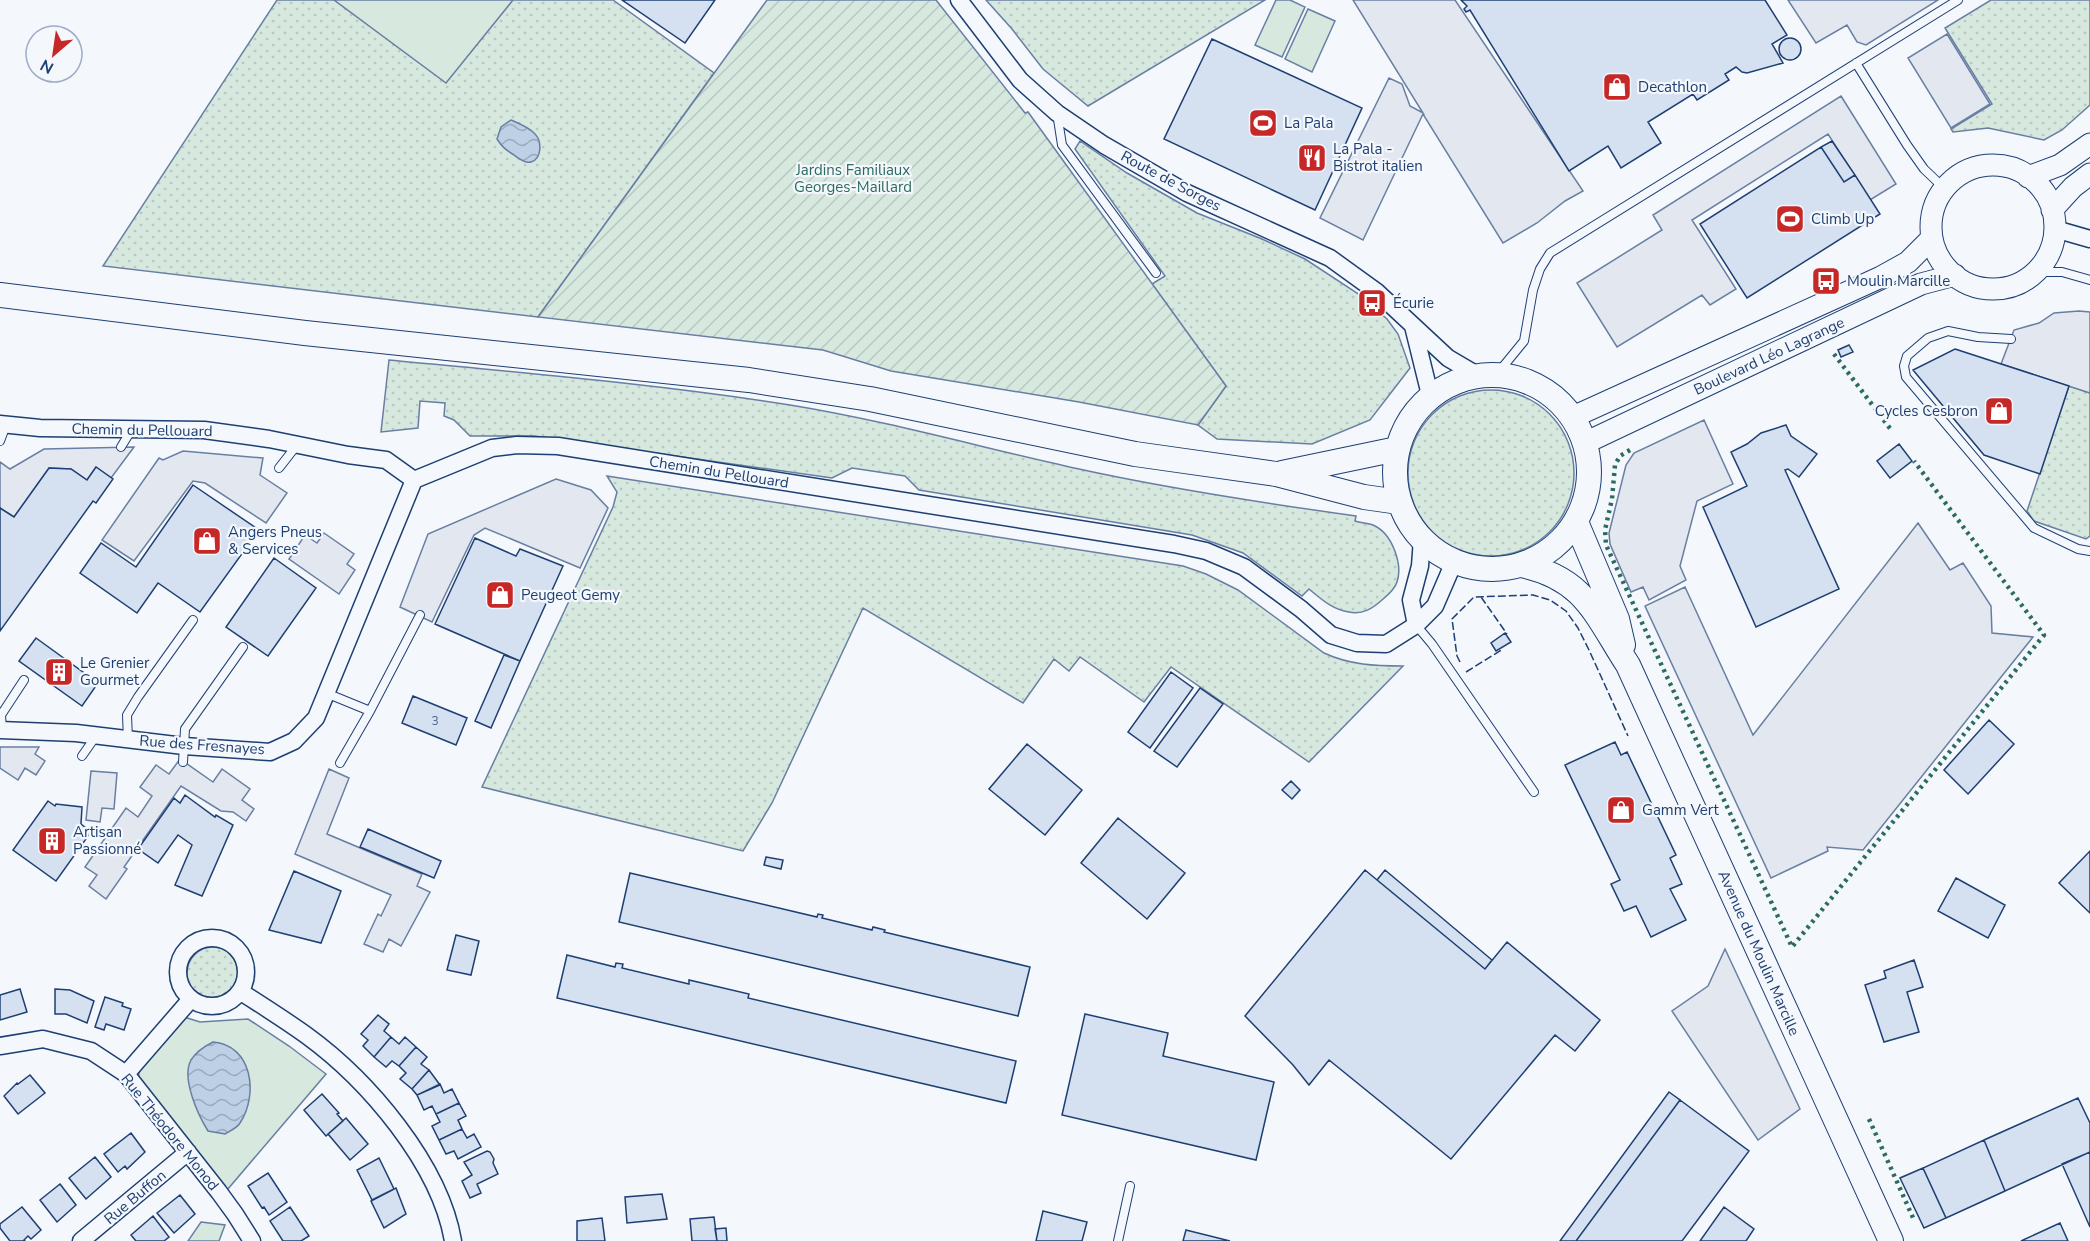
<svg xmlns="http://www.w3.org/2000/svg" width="2090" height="1241" font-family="'Nunito Sans',sans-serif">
	<defs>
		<pattern id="grass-dots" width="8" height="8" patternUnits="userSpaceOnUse" patternTransform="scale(1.5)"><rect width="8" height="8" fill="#d7e8df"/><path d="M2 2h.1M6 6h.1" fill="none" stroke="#b8c8c3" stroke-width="1.8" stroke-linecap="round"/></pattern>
		<pattern id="garden-furrows" width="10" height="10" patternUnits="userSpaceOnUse" patternTransform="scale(1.5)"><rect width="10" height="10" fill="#d7e8df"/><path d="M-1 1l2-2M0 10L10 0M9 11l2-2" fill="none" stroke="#b8c8c3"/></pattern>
		<pattern id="water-waves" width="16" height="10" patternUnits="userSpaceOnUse" patternTransform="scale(1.5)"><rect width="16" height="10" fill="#bed0e5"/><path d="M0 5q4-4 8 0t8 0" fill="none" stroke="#9aaabe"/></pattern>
	</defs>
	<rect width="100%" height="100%" fill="#f4f7fb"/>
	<path fill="url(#grass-dots)" stroke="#687fa3" stroke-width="1.5" d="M277,0h336l101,73 -176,244 -435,-51z
		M986,0h279l-177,106 -45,-37 -31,-40z
		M1991,0h99v105l-28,25 -18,10 -56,-12 -35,4 -2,-3 41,-25 -47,-76z
		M1080,141l47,32 70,40 65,26 43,20 52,34 30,26 11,15 12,34 -40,52 -58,24 -95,-5 -19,-14 28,-39 -74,-102 13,-8 -90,-127z
		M389,360c134,13 268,24 401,45 98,16 193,43 289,64 91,20 184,34 277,47l-1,5c6,2 13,2 18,4 19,8 30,39 24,57 -2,7 -9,13 -15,18 -9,8 -19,15 -33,12 -16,-2 -28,-13 -40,-23l-7,7 -59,-43 -51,-18 -273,-45 -14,-14 -53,-8 -20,10 -297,-42h-65l-16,-16 -10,-4 1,-13 -25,-2 -2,27 -37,4z
		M2069,386l21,7v143l-4,3 -52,-18 -7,-10z
		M1408 473a83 83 0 1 1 166 0a83 83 0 1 1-166 0Z
		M607,476l576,90 23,8 32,16 86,63c26,12 51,13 79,13l-94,96 -138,-95 -27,35 -64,-45 -11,14 -15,-12 -31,44 -160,-95 -91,195 -29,48 -261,-64 131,-280 4,-15z
		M187 973a26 26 0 1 1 52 0a26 26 0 1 1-52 0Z"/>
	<path fill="#d7e8df" stroke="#687fa3" stroke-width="1.5" d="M334,0h179l-67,83z
		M1276,0h14l15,7 -23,50 -27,-12z
		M1308,9l27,12 -23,51 -27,-13z
		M184,1017l16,5 48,-3 41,27 37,28 -99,116 -89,-110 2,-14z
		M201,1222l24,3 -6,16h-31z"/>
	<path fill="url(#garden-furrows)" stroke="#687fa3" stroke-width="1.5" d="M767,0h169l89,113 3,-1 198,274 -28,39 -119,-23 -188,-31 -68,-21 -285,-33z"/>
	<path fill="#e3e8f0" stroke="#687fa3" stroke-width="1.5" d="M1353,0h102l128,191 -18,10 -28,22 -34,20 -80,-129 -60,126 -43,-22 69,-140 13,6 8,22 13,7z
		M1788,0h150l-72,45 -9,-3 -10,-17 -31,18z
		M1947,34l43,70 -39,24 -43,-70z
		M1841,96l55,88 -26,16 -42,-66 -136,86 44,69 -26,16 -8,-10 -85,52 -40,-64 85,-53 -9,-15z
		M2079,311l11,1v81l-89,-29 13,-34 25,-7 15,-10z
		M1704,420l29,64 -36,17 -17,65 6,14 -37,20 -6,-13 -12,5 -21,-48 -1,-11 17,-68 8,-12z
		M134,447l-23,31 -15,-11 -9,13 -16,-11 -22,-1 -35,49 -14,-9v-46l10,7 34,-20z
		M183,451l80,7 -3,17 27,18 -21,30 -61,-40 -12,-2 -59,80 -32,-21 57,-82 4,2z
		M556,479l35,11 17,18 -28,60 -95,-40 -11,7 -42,87 -32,-15 28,-73z
		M1918,523l32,47 13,-7 28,43 1,27 41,4 -170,213 -36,-3 1,4 -57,27 -126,-272 40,-19 68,148z
		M324,533l30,21 -7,10 8,6 -16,24 -50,-35 16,-24 12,8z
		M0,747h39l-4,7 10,7 -9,14 -11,-7 -7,12 -18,-12z
		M180,759l33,23 9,-13 28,20 -8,11 12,9 -8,12 -13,-9 -12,-1 -40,-25 -57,81 3,2 -21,30 -17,-13 8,-11 -12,-8 41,-59 12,9 14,-21 -12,-9 16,-22 13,9z
		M329,769l20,9 -22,56 95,40 -5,12 13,6 -29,54 -12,-7 -6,13 -19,-8 14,-30 3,2 10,-21 -96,-41z
		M91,771l26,2 -3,36 -12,-1 -2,14 -14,-2z
		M1725,949l75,160 -42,31 -86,-129 36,-25z"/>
	<path fill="url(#water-waves)" stroke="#687fa3" stroke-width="1.5" d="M511,120c7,3 19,8 24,14 7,7 7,25 -4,28 -6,2 -13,-4 -17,-7 -8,-5 -12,-8 -17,-16l4,-12z
		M213,1042c39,3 46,52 27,81 -3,5 -10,8 -15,11l-17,-3c-10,-16 -27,-53 -17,-71 5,-8 14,-14 22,-18z"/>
	<path fill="#d5e0f0" stroke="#1d3f73" stroke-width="1.5" d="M622,0h93l-30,43z
		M1461,0h304l22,35 -15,9 11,19 -36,10 -5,-1 -6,-5 -11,7 4,6 -32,20 -4,-6 -45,28 13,21 -40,25 -13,-22 -39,25 -99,-161 -4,2 -2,-3 3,-3z
		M1779 49a11 11 0 1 1 22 0a11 11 0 1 1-22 0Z
		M1212,39l150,69 -47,102 -151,-71z
		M1832,141l23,34 -11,7 -23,-35z
		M1821,147l23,35 11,-7 25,39 -133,84 -47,-74z
		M1849,345l4,7 -12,5 -3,-7z
		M1955,349l114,37 -29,88 -56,-19 -71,-85z
		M1786,425l5,11 26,18 -18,23 -11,-8 -3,1 54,119 -83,38 -53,-120 44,-21 -16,-34 16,-8 14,-11z
		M1899,444l13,17 -22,17 -13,-17z
		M96,467l17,12 -17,24 -3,-2 -93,130v-123l14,9 35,-49 22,1 16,11z
		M193,485l66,45 -59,82 -42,-29 -21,30 -57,-40 21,-30 35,24z
		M475,538l41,18 4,-7 43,17 -43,95 -85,-37z
		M274,558l42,30 -48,68 -42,-29z
		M1505,633l6,9 -15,9 -5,-8z
		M36,638l62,45 -16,23 -63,-45z
		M504,655l16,6 -29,67 -16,-7z
		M1171,672l22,16 -43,60 -22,-16z
		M1200,688l23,16 -46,63 -23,-16z
		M413,696l54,22 -11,27 -54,-22z
		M1989,720l25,24 -46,50 -24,-24z
		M1615,742l6,13 6,-3 49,103 -6,3 12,26 -12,5 16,31 -35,17 -15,-31 -12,5 -13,-27 9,-4 -55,-115z
		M1027,744l55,46 -37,45 -56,-46z
		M1291,781l9,9 -8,9 -10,-9z
		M185,795l30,22 1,-2 17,10 -31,71 -27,-11 17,-40 -14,-10 -20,28 -20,-14 36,-51 6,5z
		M48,801l7,5 1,-2 26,3 -1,17 10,8 -35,49 -43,-31z
		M1118,818l67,55 -38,46 -66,-56z
		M368,829l73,32 -7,17 -74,-31z
		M2090,851v62l-31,-30z
		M766,857l17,3 -2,9 -17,-4z
		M1365,870l120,99 22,-27 93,78 -25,31 -20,-16 -104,124 -122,-99 -20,25 -16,-20 -48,-49z
		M1385,870l107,90 -7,9 -108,-89z
		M294,871l47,20 -20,52 -52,-13z
		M630,873l187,44 1,-3 5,1 -1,3 50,12 1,-3 12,3 -1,2 146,35 -12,49 -399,-94z
		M1956,878l49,27 -17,33 -50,-27z
		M456,935l23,6 -8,34 -24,-5z
		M567,955l48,12 1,-4 7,1 -1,4 67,16v-4l60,14 -1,4 268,63 -10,42 -449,-105z
		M1914,960l9,27 -16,5 12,40 -35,10 -19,-57 21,-7 -2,-7z
		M20,989l7,23 -27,8v-25z
		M55,989l15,1 24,11 -7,22 -21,-9h-11z
		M105,997l18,6 -1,3 9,3 -7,21 -18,-6 -2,6 -9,-3z
		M1085,1014l83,19 -5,23 111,26 -18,78 -194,-45z
		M378,1015l11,9 -5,7 7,6 -17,20 -11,-11 5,-6 -7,-6z
		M391,1037l8,7 6,-7 11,10 -17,19 -7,-5 -6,6 -12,-10z
		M416,1047l11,10 -6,7 8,6 -17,19 -12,-10 6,-6 -7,-7z
		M429,1070l11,15 -23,10 -5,-6z
		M30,1075l15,18 -27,21 -14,-18 13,-13 1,1z
		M440,1084l4,9 8,-4 7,14 -23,11 -4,-8 -8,4 -7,-15z
		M1669,1092l11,8 -104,141h-16z
		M322,1094l17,19 -2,1 6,7 -17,15 -22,-26z
		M2078,1098l12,25v29l-85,39 -21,-51z
		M1680,1100l69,51 -67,90h-106z
		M459,1103l7,13 -8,4 4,9 -23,11 -7,-14 8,-4 -4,-8z
		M346,1118l22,26 -18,16 -22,-26z
		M462,1129l5,9 7,-4 7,13 -23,12 -4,-8 -8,3 -7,-14z
		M131,1133l14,19 -18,17 -2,-3 -7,6 -14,-18z
		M1984,1140l21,51 -59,27 -23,-50z
		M487,1151l3,1 4,7 -1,4 5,11 -21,10 4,9 -11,5 -8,-17 10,-6 -8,-13z
		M2090,1152v75l-28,-63z
		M95,1157l16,20 -25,22 -17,-21z
		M379,1158l15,31 -22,11 -15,-30z
		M1923,1168l23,50 -22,10 -24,-50z
		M268,1173l19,29 -18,13 -5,-8 -2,1 -14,-22z
		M60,1184l16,21 -19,17 -17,-22z
		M396,1188l10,26 -22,14 -13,-27z
		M662,1194l5,25 -40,4 -2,-26z
		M180,1195l15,19 -21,19 -17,-20z
		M22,1207l19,23 -10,9 -3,-3 -4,4 1,1h-15l-10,-13v-4z
		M290,1207l19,29 -8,5h-18l-13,-20z
		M1724,1207l30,22 -8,12h-46z
		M1043,1211l44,11 -5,19h-46z
		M153,1216l16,21 -5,4h-28l-5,-6z
		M714,1217l3,24h-25l-2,-22z
		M602,1218l3,23h-28v-20z
		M2060,1223l8,18h-47z
		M726,1228l1,13h-10l-2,-12z
		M1186,1230l44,11h-47z"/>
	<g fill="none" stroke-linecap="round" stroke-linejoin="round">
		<g stroke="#1d3f73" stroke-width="10">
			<path id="service" d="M1856,63l51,82 17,24 21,20
				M1057,113l5,32 94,128
				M2036,272h26l28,8
				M2011,339l-33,-2 -30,-6 -20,7 -21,18 -3,10 2,11 128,151 44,21 12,2
				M1497,374l27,-33 9,-51 7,-21 10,-16 408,-253
				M0,441l6,-16
				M121,447l11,-18
				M279,468l18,-23
				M1416,625l16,19 102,148
				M326,693l44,18 50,-96
				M2,730l-1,-15 23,-35
				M128,740l-1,-25 11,-18 55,-77
				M82,756l14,-20
				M183,762l2,-33 58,-82
				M340,763l30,-52
				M1118,1241l12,-55"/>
		</g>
		<g stroke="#1d3f73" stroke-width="19">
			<path id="minor" d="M959,0l61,80 37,33 47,32 83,48 143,65 47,34 71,66 29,17
				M2055,229l35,10
				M1413,326l17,69
				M0,424l40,4 164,2 65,9 79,16 38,5 28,20
				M414,480l78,-32 25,-3 41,1 616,98 32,7 38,16 57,42 30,26 26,8 29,1 30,-19 19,-19 19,-44
				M1416,625l-5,-25 9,-34 2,-27
				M0,730l76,3 108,13 86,6 24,-11 22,-23 98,-238
				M178 972a34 34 0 1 1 68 0a34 34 0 1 1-68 0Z
				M241,992c22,14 44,28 65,43 62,45 134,129 147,206
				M0,1046l43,-7 48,12 35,23 93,118 16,22 17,27
				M126,1074l65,-75
				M81,1241l107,-89"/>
		</g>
		<g stroke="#1d3f73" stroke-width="23">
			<path id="tertiary" d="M1931 227a62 62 0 1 1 124 0a62 62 0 1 1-124 0Z
				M2028,177l32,-12 30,-21
				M2052,210l21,-23 17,-13
				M1573,417l308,-140 27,-15 24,-24
				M1585,443l336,-159 34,-9"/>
		</g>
		<g stroke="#1d3f73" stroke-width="26">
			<path id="secondary" d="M0,295l305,38 444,47 121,19 265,55 141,20 88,23 35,5
				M1395 472a97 97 0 1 1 194 0a97 97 0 1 1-194 0Z
				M1282,473l115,-24
				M1576,522l41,97 6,26
				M1521,565c64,13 75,51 107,100l263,576"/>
		</g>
		<use href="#service" stroke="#f4f7fb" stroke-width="8"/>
		<use href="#minor" stroke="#f4f7fb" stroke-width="16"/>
		<use href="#tertiary" stroke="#f4f7fb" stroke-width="21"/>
		<use href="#secondary" stroke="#f4f7fb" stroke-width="24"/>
		<path stroke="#2c6c60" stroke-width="4.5" stroke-dasharray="3 4.5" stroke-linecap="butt" d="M1834,354l58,77
			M1630,450l-10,6 -5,9 -3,34 -7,31 1,15 186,402 252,-312 -130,-174
			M1869,1119l45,101"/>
		<path stroke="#1d3f73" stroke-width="1.5" stroke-dasharray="8 3" stroke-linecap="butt" d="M1481,597l26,37
			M1460,662l-3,-6 -5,-37 22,-22 59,-2 17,5 16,11 12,17 11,22 39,86
			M1466,672l37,-23"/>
	</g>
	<defs>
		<g id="shop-square" transform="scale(1.5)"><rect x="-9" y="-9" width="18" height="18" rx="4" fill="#c62828" stroke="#f4f7fb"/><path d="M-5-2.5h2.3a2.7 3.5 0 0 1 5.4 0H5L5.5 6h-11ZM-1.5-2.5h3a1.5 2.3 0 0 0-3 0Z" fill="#fff"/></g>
		<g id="stadium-square" transform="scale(1.5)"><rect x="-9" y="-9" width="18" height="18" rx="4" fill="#c62828" stroke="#f4f7fb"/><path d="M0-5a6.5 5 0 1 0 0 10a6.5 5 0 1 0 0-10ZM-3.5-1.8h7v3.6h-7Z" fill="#fff"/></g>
		<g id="restaurant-square" transform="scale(1.5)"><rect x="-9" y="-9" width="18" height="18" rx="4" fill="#c62828" stroke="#f4f7fb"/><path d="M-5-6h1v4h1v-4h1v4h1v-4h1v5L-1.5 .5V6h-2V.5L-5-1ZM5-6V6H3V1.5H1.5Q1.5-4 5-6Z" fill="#fff"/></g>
		<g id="bus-square" transform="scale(1.5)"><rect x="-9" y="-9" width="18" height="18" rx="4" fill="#c62828" stroke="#f4f7fb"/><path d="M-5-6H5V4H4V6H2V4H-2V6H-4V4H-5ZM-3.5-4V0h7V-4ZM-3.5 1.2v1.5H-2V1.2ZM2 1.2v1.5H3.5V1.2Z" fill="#fff"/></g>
		<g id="building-square" transform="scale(1.5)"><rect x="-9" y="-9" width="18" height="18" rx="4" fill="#c62828" stroke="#f4f7fb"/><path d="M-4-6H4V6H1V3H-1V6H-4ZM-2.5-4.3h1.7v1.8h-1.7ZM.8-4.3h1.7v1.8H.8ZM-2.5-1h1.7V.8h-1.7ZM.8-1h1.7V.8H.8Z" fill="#fff"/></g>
	</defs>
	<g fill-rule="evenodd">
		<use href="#shop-square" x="1617" y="87"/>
		<use href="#stadium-square" x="1263" y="123"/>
		<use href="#restaurant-square" x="1312" y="158"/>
		<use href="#stadium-square" x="1790" y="219"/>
		<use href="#bus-square" x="1826" y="281"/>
		<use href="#bus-square" x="1372" y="303"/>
		<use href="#shop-square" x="1999" y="411"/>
		<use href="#shop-square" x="207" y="541"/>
		<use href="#shop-square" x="500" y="595"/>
		<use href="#building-square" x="59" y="672"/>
		<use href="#shop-square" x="1621" y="810"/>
		<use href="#building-square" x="52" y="841"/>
	</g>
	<g text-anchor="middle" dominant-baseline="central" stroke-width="4.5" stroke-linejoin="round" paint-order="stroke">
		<g font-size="12" fill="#4b6792">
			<text x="435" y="721">3</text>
		</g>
		<g font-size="15" fill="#1d3f73" stroke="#f4f7fb" text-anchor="start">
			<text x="1638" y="87">Decathlon</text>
			<text x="1284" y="123">La Pala</text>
			<text x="1333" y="149">La Pala -<tspan x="1333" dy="17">Bistrot italien</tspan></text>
			<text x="1811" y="219">Climb Up</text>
			<text x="1847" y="281">Moulin Marcille</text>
			<text x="1393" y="303">Écurie</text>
			<text x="1978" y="411" text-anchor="end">Cycles Cesbron</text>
			<text x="228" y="532">Angers Pneus<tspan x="228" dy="17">&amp; Services</tspan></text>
			<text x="521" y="595">Peugeot Gemy</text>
			<text x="80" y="663">Le Grenier<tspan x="80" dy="17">Gourmet</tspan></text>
			<text x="1642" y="810">Gamm Vert</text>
			<text x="73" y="832">Artisan<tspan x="73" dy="17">Passionné</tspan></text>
		</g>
		<g font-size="15" fill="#2c6c60" stroke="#f4f7fb">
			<text x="853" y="170">Jardins Familiaux<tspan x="853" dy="17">Georges-Maillard</tspan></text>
		</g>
		<g font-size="15" fill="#1d3f73" stroke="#f4f7fb">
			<text transform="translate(1171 181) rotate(28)">Route de Sorges</text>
			<text transform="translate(1769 356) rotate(-25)">Boulevard Léo Lagrange</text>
			<text transform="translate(142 430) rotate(1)">Chemin du Pellouard</text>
			<text transform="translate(719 472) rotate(9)">Chemin du Pellouard</text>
			<text transform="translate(202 745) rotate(4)">Rue des Fresnayes</text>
			<text transform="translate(1759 953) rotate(66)">Avenue du Moulin Marcille</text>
			<text transform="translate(170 1132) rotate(51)">Rue Théodore Monod</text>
			<text transform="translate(135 1197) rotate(-40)">Rue Buffon</text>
		</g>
	</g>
	<g transform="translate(54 54) rotate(209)"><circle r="28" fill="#f4f7fb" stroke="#9eadc5" stroke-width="1.5"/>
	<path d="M0-4.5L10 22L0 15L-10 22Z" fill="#c62828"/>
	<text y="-9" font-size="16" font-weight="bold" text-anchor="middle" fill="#1d3f73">N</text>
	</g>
</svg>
